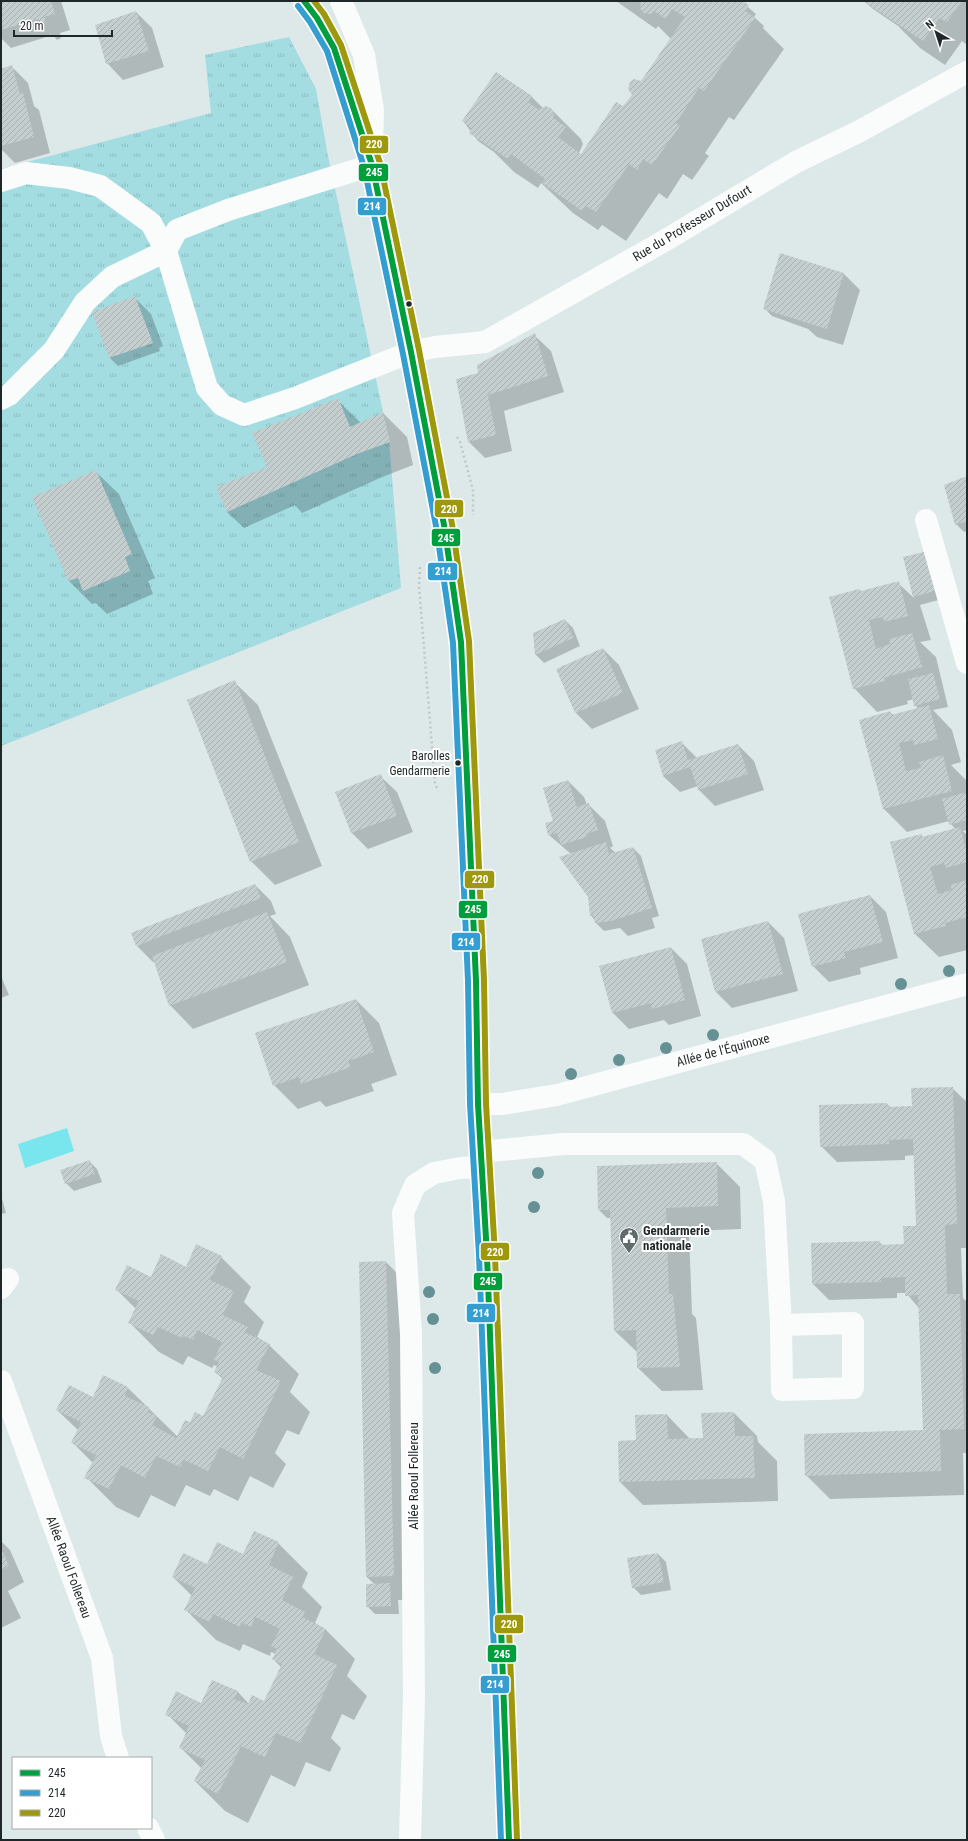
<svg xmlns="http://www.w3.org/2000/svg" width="968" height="1841" font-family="'Roboto Condensed',sans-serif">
	<defs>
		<pattern id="grass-tufts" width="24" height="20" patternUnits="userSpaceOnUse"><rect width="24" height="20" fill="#a3dce1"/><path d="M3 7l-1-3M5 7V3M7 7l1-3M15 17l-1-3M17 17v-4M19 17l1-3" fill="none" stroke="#8cbdc1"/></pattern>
		<pattern id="building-hatch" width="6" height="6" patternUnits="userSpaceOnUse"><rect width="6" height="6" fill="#c4cecf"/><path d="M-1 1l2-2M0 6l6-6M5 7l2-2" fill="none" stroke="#a8b1b2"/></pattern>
	</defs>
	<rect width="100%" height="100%" fill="#dde8e9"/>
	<path fill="url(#grass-tufts)" d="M289,37l27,52 12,67 61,284 12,148 -400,158v-577l210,-56 -6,-58z"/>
	<path fill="#79e6ee" d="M67,1128l7,23 -49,17 -7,-24z"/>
	<path fill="#0003" d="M1,1h60l9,29 -10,3 1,5 -4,2 -4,-5 -42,13 -10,-10z
		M616,1h125l15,13 -2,3 10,9 -1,2 21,21 -50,71 -5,-3 -24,36 4,3 -17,24 -9,-6 -16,25 -8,-6 -33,48 -24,-16 -4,5 -25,-17 -32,-30 -3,5 -24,-16 -20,-20 -16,-11 -15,-20 33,-48 36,24 11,11 8,1 30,30 2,5 -4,9 2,2 64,-70 26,-46 -13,-13 -2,3z
		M967,1v44l-5,-4 -17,24 -25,-17 -22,-22 -25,-17 -8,-7z
		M136,12l16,16 12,39 -41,13 -16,-17z
		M12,67l16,16 6,23 5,4 11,43 -35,10 -14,-14v-79z
		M780,254l64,20 16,16 -17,55 -26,-8 -9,-8 -36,-13 -8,-8z
		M135,298l16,16 12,32 -4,2 1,3 -42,15 -8,-8 -17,-45z
		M534,335l17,16 13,41 -60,19 8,40 -27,7 -16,-16 -12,-62 23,-6z
		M337,400l24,23 22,-10 24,24 6,28 -33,13 -78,35 -7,-8 -51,23 -17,-16 42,-45z
		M95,471l24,23 36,84 -7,3 5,13 -46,20 -11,-11 -4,1 -23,-23 -36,-83z
		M967,477v54l-3,1 -8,-8z
		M904,558l42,40 -26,7 11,35 -11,2 16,15 12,50 -15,3 19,20 9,32 -10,3 15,15 1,4v46l-4,1 4,4v115l-28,7 -24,-23 -24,-91 30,-8 3,3 31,-9 -6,-8 -42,11 -24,-24 7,-96 3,3 26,-6 -4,-4 -1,-6 -7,2 1,3 -31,8 -23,-24 8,-96 36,-9 16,15z
		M565,620l8,8 7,18 -36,17 -8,-8 -2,-22z
		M603,649l16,16 20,44 -47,20 -16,-16 -19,-43z
		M234,682l24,23 64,161 -47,19 -24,-24z
		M682,743l15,15 41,-13 16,16 10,29 -49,16 -16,-16 -1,-4 -18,6 -17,-16z
		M380,776l17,16 16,40 -45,17 -16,-16 -15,-40z
		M568,781l16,16 3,8h2l16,16 8,25 -3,2 6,5 17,-5 8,8 18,60 -7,2 3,10 -27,8 -8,-8 -16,3 -8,-8 -5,-8 -2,-18 -18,-43 -22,-19z
		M255,885l16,16 5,13 -6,2 20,21 19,48 -116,44 -23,-24 -15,-44 -2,1 -16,-16z
		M870,896l16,16 12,46 -38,10 1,6 -32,8 -16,-16z
		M768,922l16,16 14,53 -66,17 -16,-16z
		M671,948l16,16 14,52 -32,9 -5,-5 -35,9 -17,-17z
		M1,976l8,19 -8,3z
		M356,1000l23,23 18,52 -26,9 3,7 -48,16 -6,-6 -22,8 -24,-24z
		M952,1088l15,14v146h-6l2,50 4,4v151h-4l1,42 -134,4 -24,-24 118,-44 -5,-123 -13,-15h-9v5l-68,2 -16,-16 -1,-40 67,-2 5,4 21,-1 12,-18 -3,-72 -9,1v4l-68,2 -16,-16 66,-42 4,4 22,-1z
		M89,1161l8,8 5,13 -28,9 -8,-8z
		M716,1163l24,24 1,42 -52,2 3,83 4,4 7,72 -41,1 -24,-23v-15l-23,-22 -4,-113h-4l-8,-8z
		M1,1195l5,18 -5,1z
		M197,1245l24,12 30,30 -7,15 20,20 -7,15 12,8 30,29 -9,18 20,20 -11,23 -12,-5 -8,15 -4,8 11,11 -13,24 -23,-12 -12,25 -24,-12 -4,7 -24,-11 -11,22 -24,-12 -12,23 -23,-11 -30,-30 7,-14 -21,-21 6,-12 -21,-20 71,-22 50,49 13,-14 13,-5 19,-39 -8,-7 3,-5 -4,-2 -2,3 -24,-12 -5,9 -24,-13 -30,-30 7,-13 -19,-19 69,-22z
		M386,1262l23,23 8,315h-19l1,14h-24l-8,-8 8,-21 -8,-8z
		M734,1413l23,23 1,6 19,19 1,40 -135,4 -23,-23 17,-41 30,-26 23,24h14z
		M1,1541l9,9 14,32 -16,9 13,27 -20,10z
		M278,1543l30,30 -6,14 20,20 -7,16 10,6 30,30 -8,17 20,20 -13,24 -12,-6 -11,24 10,10 -11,24 -24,-10 -11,25 -24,-12 -23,48 -23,-12 -30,-30 7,-12 -22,-22 7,-13 -20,-20 34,-9 12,-24 25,11 11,12 16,-2 16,-35 -8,-8 3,-5 -5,-2 -1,4 -27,-12 -3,7 -24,-11 -30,-30 6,-14 -19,-19z
		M658,1554l8,8 5,28 -30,5 -8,-8z"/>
	<path fill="url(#building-hatch)" d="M1,1h50l4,13 -11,3 2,5 -6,2 -1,-5 -38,11z
		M641,1h102l6,4 -4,6 10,7 -51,73 -5,-3 -23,35 4,3 -28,39 -9,-6 -6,11 -8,-6 -33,48 -10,-6 -4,5 -40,-28 3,-4 -34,-25 -3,5 -39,-26 2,-5 -9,-7 34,-49 36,24 -4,6 11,8 6,-4 6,2 3,6 -1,4 13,9 -8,10 23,17 35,-52 7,4 9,-11 -4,-6 2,-7 4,-3 7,2 44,-64 -13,-8 -6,10 -12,-8 -3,3 -8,-1 -3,-5z
		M863,1h99l-15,21 -8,-4 -16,23z
		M136,11l13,40 -43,13 -11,-39z
		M12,65l8,29 3,-1 11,44 -33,9v-77z
		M780,253l64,20 -17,56 -64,-20z
		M135,296l18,47 -44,15 -17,-46z
		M535,333l13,43 -60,19 8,40 -28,7 -12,-63 22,-6 -1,-8z
		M338,398l12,29 33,-15 7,30 -33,12 -130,58 -11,-25 51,-20 -15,-34z
		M96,470l36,84 -7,3 5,14 -47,20 -5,-13 -10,3 -36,-84z
		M967,476v45l-12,4 -11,-40z
		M928,551l10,39 -25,7 -10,-40z
		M899,581l9,35 -24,6 -1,-5 -14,3 7,29 14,-5 -1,-5 23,-6 10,34 -38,11 1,3 -32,8 -24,-92 30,-8 2,2z
		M565,619l8,19 -38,17 -2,-22z
		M603,648l20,45 -48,20 -19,-44z
		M933,673l7,26 -26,7 -6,-27z
		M235,680l64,162 -49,20 -63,-162z
		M929,705l9,34 -24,6 -1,-5 -14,3 7,28 15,-3 -2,-6 24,-7 9,36 -69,18 -24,-89 31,-9 1,4z
		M682,741l6,19 50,-16 10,30 -50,16 -8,-23 -27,9 -8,-26z
		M381,774l16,42 -46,17 -16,-41z
		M568,780l9,27 12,-4 9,27 -12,4 1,3 -26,8 -4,-12 -9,2 -3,-12 8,-2 -10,-33z
		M967,792v28l-18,5 -7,-26z
		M960,827l7,26v9l-21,6 -2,-5 -14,4 8,27 14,-4 -2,-5 17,-5v37l-22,6 1,3 -32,8 -24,-92 32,-8v3z
		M606,842l3,12 24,-7 19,61 -41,13 -16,2 -2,-8 -3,1 -2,-19 -29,-40z
		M255,884l6,14 -125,48 -5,-13z
		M870,895l13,47 -39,10 2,6 -34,9 -14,-53z
		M267,912l20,50 -118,44 -17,-50z
		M768,921l15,53 -68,18 -14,-53z
		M671,947l14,53 -33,9 -1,-6 -39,10 -13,-47z
		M356,999l18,53 -26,9 3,6 -50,17 -2,-7 -26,9 -18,-53z
		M953,1087l4,137 -12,1 2,69h13l4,135 -24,1 1,41 -136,5 -1,-42 119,-4 -5,-135 -13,1v-19l-24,1v4l-69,2 -1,-41 69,-2v4l24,-1 -1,-18h13l-3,-87 -24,1v4l-69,3 -1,-42 68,-2 1,4 24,-1 -1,-18z
		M90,1160l5,14 -30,10 -5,-14z
		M717,1162l1,44 -52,2 3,86h4l7,73 -43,1 -1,-38 -22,1 -4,-121h-12l-1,-44z
		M196,1244l26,12 -12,24 24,11 -11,24 25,12 -4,5 26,12 -14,26 25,11 -38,78 -23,-12 -12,24 -24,-11 -4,7 -24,-11 -11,22 -24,-13 -12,24 -25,-11 12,-23 -25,-12 10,-21 -25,-12 13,-25 24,12 10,-22 25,12 -3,9 24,11 -1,5 9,4 -5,9 24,13 9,-18 5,2 5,-10 8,4 20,-39 -9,-5 5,-10 -5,-2 8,-18 -25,-12 -4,10 -9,-4 -2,2 -24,-11 -5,8 -25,-12 11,-22 -24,-11 12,-25 24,12 10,-23 25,13z
		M386,1261l8,315 -28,1 -7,-315z
		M734,1412l1,24h18l2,42 -136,4 -1,-41 18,-1 -1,-25 32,-1 1,25 35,-1 -2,-25z
		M254,1531l25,11 -10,23 24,12 -11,23 23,12 -3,5 24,12 -12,25 23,11 -37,78 -24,-10 -11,24 -24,-11 -23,48 -24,-13 11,-21 -26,-12 10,-22 -24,-11 11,-24 25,12 11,-23 26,11 -4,8 14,5 4,-9 12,6 18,-37 -10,-5 5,-10 -6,-3 9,-17 -25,-12 -4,10 -10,-5 -1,5 -27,-13 -3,8 -26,-12 11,-22 -23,-11 11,-24 24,11 10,-22 26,12z
		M1,1548l8,18 -8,4z
		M658,1553l6,29 -32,6 -5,-30z
		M390,1583l1,23 -25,1v-23z"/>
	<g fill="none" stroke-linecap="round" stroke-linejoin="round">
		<path stroke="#c2c6c6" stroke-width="2.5" stroke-dasharray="2 3" stroke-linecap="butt" d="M457,437l3,5 13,48v25
			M420,567l-1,19 16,197 3,8"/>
		<path stroke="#fafcfc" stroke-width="22" d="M1,181l25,-8 43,5 31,8 51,37 15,28 41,137 15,17 22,10 51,-17 116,-46 24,-5 50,-5 174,-98 137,-82 62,-30 109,-60
			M1,399l8,-4 45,-45 31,-48 27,-25 54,-26 11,-21 51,-20 144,-45
			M926,520l41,143
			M478,1104h24l55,-9 410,-111
			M481,1152l82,-8h180l22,16 9,41 7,124 1,65 71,-2v-65l-72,2
			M1,1288l7,-9
			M1,1381l101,277 9,78 7,22
			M148,1828l6,12
			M410,1840l4,-143 -3,-363 -8,-121 12,-28 19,-12 26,-5 22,-1"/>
		<path stroke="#fafcfc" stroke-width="22" d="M304,1l13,17 17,30 38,117 39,187 33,173 17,117 15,339 2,123 9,151 22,585
			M341,1l23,54 9,55 -1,37"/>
		<g stroke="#fff" stroke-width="9">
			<path id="bus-1" d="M304,1l13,17 17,30 38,117 39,187 33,173 17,117 15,339 2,123 9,151 22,585"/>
		</g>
		<g stroke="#fff" stroke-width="9">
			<path id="bus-2" d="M298,6l12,16 17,29 37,116 39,187 33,172 17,117 15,338 2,123 9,151 22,585"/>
		</g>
		<g stroke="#fff" stroke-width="9">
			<path id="bus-3" d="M314,1l10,13 17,31 39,118 39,187 33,174 17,117 15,340 2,123 9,151 22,585"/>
		</g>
		<use href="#bus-1" stroke="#009e3d" stroke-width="6"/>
		<use href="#bus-2" stroke="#359ed0" stroke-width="6"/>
		<use href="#bus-3" stroke="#9e980c" stroke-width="6"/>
	</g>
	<g fill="#659194">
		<circle cx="949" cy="971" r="6"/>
		<circle cx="901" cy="984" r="6"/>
		<circle cx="713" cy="1035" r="6"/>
		<circle cx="666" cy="1048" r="6"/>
		<circle cx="619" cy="1060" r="6"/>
		<circle cx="571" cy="1074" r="6"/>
		<circle cx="538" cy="1173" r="6"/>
		<circle cx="534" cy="1207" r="6"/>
		<circle cx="429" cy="1292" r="6"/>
		<circle cx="433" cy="1319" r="6"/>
		<circle cx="435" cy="1368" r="6"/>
	</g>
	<defs>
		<g id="civic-pin" transform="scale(1)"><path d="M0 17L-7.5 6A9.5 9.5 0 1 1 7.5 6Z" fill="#626b6c" stroke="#fff"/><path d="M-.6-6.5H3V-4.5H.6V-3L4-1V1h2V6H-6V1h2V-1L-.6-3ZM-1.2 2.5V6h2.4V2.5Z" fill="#fff"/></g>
	</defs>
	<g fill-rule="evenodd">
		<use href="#civic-pin" x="629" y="1237"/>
	</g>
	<g fill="#1f2728" stroke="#fff" stroke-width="1.5">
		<circle cx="409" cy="304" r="3.5"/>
		<circle cx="458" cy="763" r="3.5"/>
	</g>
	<g text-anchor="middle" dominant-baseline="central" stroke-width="4" stroke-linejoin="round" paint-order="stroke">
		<g font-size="12" fill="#1f2728" stroke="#fff" text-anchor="end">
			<text x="450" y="756">Barolles<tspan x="450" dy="15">Gendarmerie</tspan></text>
		</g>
		<g font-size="13" fill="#1f2728" stroke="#fff">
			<text transform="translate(692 223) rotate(-31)">Rue du Professeur Dufourt</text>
			<text transform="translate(723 1050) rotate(-15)">Allée de l'Équinoxe</text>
			<text transform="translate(413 1476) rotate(-90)">Allée Raoul Follereau</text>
			<text transform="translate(69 1567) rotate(70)">Allée Raoul Follereau</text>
		</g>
		<g font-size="13" font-weight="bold" fill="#1f2728" stroke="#fff" text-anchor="start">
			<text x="643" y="1230">Gendarmerie<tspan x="643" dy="15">nationale</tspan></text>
		</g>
	</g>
	<g stroke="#fff" stroke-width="1.5">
		<rect x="359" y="135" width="30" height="19" rx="4" fill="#9e980c"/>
		<rect x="358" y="163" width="31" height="19" rx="4" fill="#009e3d"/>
		<rect x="357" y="197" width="30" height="19" rx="4" fill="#359ed0"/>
		<rect x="434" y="499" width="30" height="19" rx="4" fill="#9e980c"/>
		<rect x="431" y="528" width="30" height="19" rx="4" fill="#009e3d"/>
		<rect x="427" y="562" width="31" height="19" rx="4" fill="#359ed0"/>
		<rect x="464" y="870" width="31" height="19" rx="4" fill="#9e980c"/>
		<rect x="458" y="900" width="30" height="19" rx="4" fill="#009e3d"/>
		<rect x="451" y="932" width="30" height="19" rx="4" fill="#359ed0"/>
		<rect x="480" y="1242" width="30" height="19" rx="4" fill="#9e980c"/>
		<rect x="473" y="1272" width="30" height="19" rx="4" fill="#009e3d"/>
		<rect x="466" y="1303" width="30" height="20" rx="4" fill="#359ed0"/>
		<rect x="494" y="1614" width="30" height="20" rx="4" fill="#9e980c"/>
		<rect x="487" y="1644" width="30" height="19" rx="4" fill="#009e3d"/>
		<rect x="480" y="1675" width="30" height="19" rx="4" fill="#359ed0"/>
	</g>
	<g font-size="11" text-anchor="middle" font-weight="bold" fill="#fff">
		<text x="374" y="148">220</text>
		<text x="374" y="176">245</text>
		<text x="372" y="210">214</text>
		<text x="449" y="513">220</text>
		<text x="446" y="542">245</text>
		<text x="443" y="575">214</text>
		<text x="480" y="883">220</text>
		<text x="473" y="913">245</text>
		<text x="466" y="946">214</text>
		<text x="495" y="1256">220</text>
		<text x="488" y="1285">245</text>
		<text x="481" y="1317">214</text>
		<text x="509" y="1628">220</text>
		<text x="502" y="1658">245</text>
		<text x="495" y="1688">214</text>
	</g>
	<rect width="968" height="1841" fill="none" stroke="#1f2728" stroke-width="4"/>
	<rect x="12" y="1757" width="140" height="72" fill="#ffffff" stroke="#a5a9a9"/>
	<rect x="20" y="1770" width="20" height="6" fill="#009e3d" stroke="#a5a9a9"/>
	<text x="48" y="1777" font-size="12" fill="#1f2728">245</text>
	<rect x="20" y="1790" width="20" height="6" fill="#359ed0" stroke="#a5a9a9"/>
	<text x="48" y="1797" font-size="12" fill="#1f2728">214</text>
	<rect x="20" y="1810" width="20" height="6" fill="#9e980c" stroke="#a5a9a9"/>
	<text x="48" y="1817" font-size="12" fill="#1f2728">220</text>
	<g transform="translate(936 32) rotate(321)" stroke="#ffffff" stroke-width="3" paint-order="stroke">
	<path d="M0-3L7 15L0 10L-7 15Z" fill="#1f2728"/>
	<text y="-6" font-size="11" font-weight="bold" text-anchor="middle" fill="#1f2728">N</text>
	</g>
	<path d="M14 30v6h98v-6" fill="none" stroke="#1f2728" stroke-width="2"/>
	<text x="20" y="30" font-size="12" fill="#1f2728" stroke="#ffffff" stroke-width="3" paint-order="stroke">20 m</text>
</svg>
